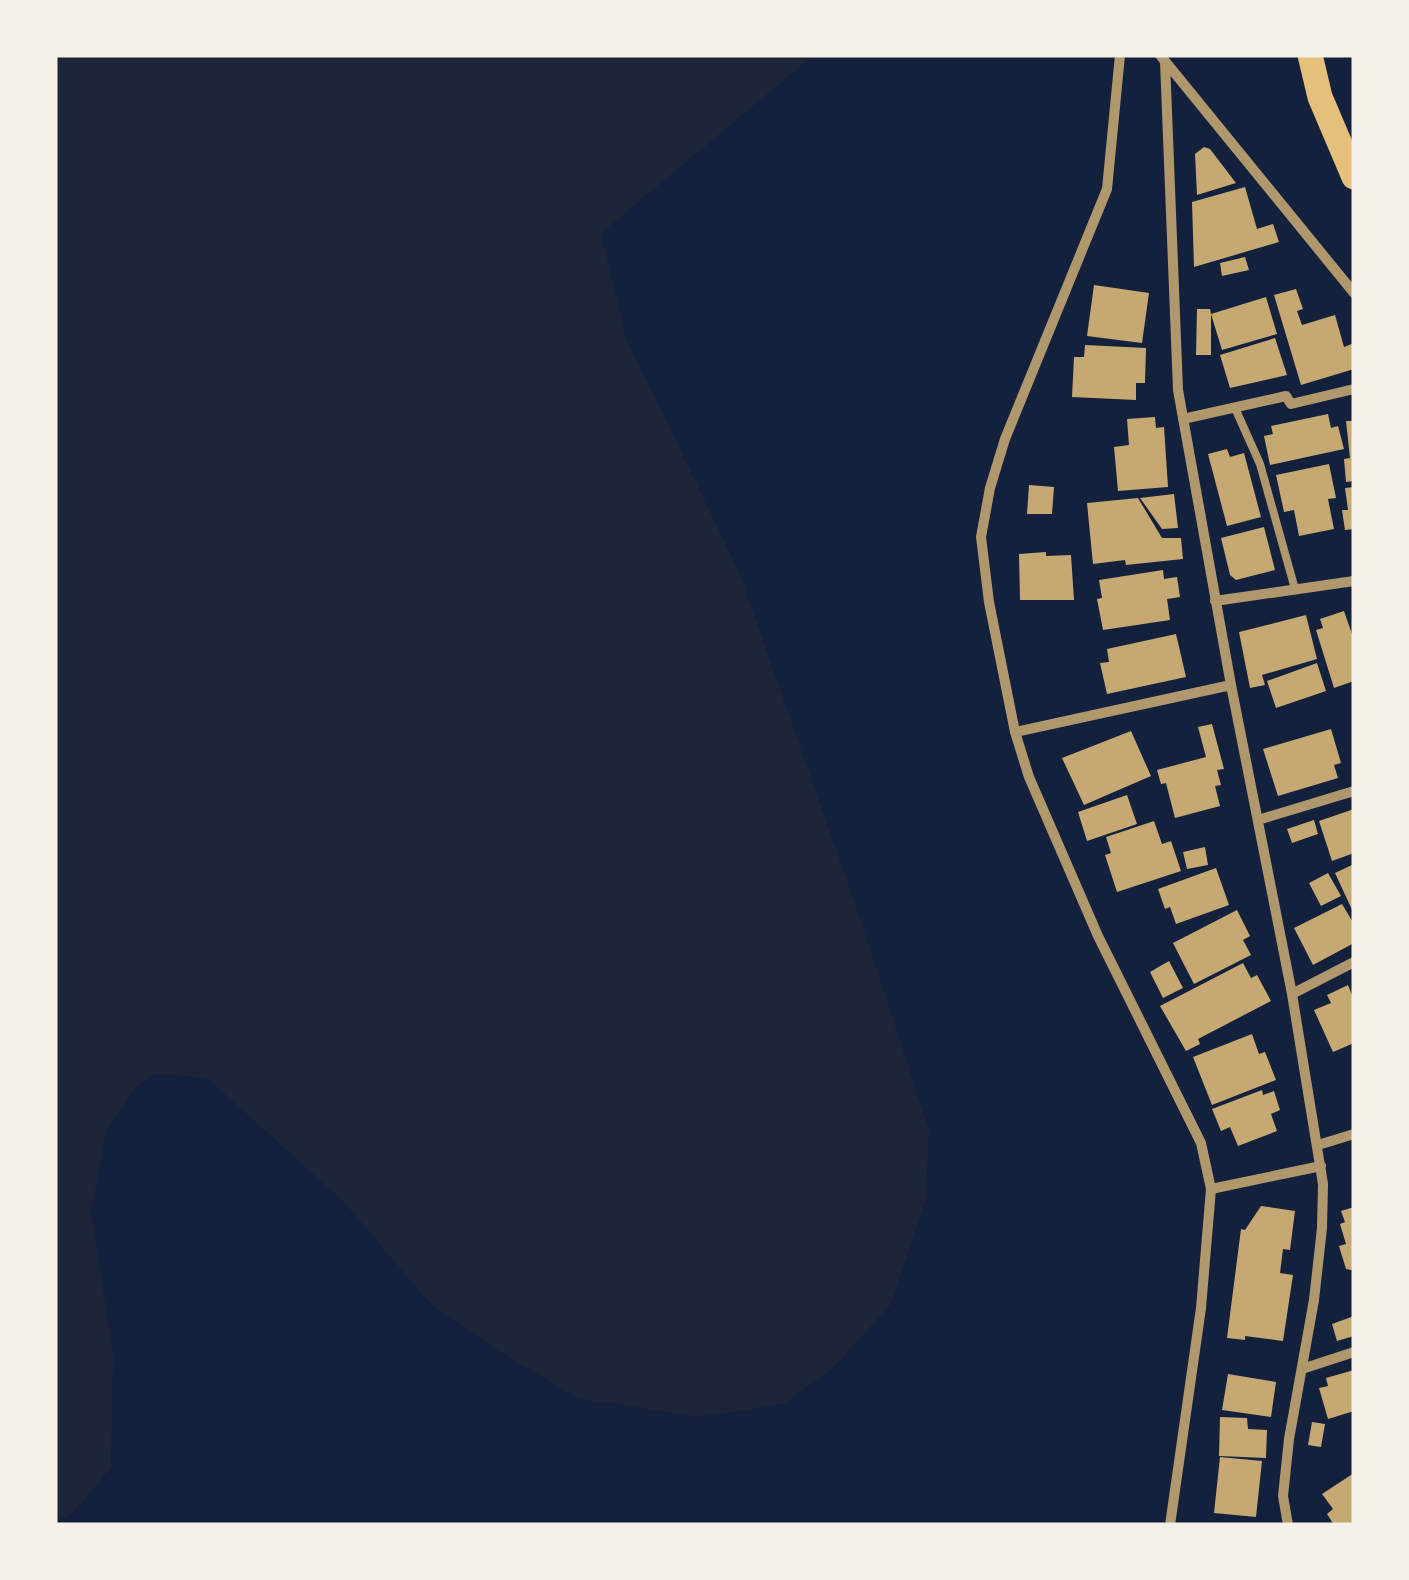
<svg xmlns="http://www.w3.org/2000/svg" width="1409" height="1580" font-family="'Space Grotesk',sans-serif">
	<rect width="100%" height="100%" fill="#14213d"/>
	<path fill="#1d2539" d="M55,55h759l-213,178 25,105 113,234 122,349 68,209 -3,68 -35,106 -57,63 -50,37 -87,13 -119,-19 -83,-49 -65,-46 -86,-101 -137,-124 -54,-5 -23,20 -24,38 -15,82 22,140 -2,114 -38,46 -18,9z"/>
	<path fill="#c6a872" d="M1204,147l6,2 26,34 -39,12 -2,-41z
		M1245,187l12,42 16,-5 6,18 -85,25 -2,-65z
		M1245,257l4,13 -27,6 -2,-13z
		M1094,285l55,8 -7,50 -55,-7z
		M1296,289l7,20 -6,2 5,14 33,-10 9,32 10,-4v26l-53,16 -27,-90z
		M1266,297l11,37 -55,16 -11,-36v41h-15l1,-46h13l1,5z
		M1275,338l12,37 -57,13 -10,-33z
		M1085,345l61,3 -1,35h-9v17l-64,-3 2,-40h10z
		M1328,414l3,14 7,-2 6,23 -74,16 -6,-29 9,-2 -2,-8z
		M1155,417l1,11 8,-1 4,60 -50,4 -4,-44 15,-2 -2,-26z
		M1346,421h8v60l-8,1 -2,-23 6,-1z
		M1227,449l3,8 14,-4 17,64 -34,9 -19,-72z
		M1329,464l7,34 -8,1 6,30 -35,7 -5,-26 -10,2 -8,-37z
		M1029,485l25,2 -2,27h-25z
		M1354,487v42l-9,1 -3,-20h6l-3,-22z
		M1174,494l4,34 -16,1 -22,-31z
		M1138,498l24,40h19l2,21 -57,6 -1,-5 -32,4 -6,-61z
		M1264,527l11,43 -39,10 -6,-5 -9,-37z
		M1046,552v4l25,-1 3,45h-54l-1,-46z
		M1163,570l1,9 13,-2 3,20 -13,2 3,21 -67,10 -6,-31 5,-1 -3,-18z
		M1344,611l10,29v41l-20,7 -18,-58 7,-2 -3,-9z
		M1306,615l11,44 -55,16 3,10 -15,3 -11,-56z
		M1176,634l10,43 -79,17 -7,-31 9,-1 -2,-13z
		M1317,663l9,28 -50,17 -9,-27z
		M1212,724l12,45 -7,1 4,15 -6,1 5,20 -45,12 -9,-35 -5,1 -4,-14 49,-13 -8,-30z
		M1331,729l10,34 -7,2 4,13 -60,18 -15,-47z
		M1131,731l20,45 -67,29 -22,-47z
		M1127,795l10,29 -50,17 -9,-29z
		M1354,809v44l-22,8 -13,-40z
		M1314,820l4,14 -26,9 -5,-14z
		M1154,821l8,23 9,-3 10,30 -64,21 -12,-37 6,-2 -5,-16z
		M1205,847l3,18 -21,4 -4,-17z
		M1354,864v50l-19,-41z
		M1216,868l13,37 -53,19 -6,-17 -5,2 -7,-20z
		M1328,873l13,23 -20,10 -12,-23z
		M1342,904l12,20v19l-41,22 -19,-37z
		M1237,910l13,26 -7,4 8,15 -57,29 -21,-41z
		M1169,961l14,27 -20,10 -13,-26z
		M1243,963l8,15 6,-3 14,26 -73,38 2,5 -14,7 -26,-45z
		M1348,985l6,15v43l-21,9 -19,-42 17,-7 -4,-8z
		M1252,1034l7,20 6,-2 11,28 -64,25 -19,-48z
		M1262,1090l1,5 11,-4 6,19 -9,4 6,17 -39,15 -8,-19 -9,4 -9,-22z
		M1261,1206l34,5 -5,39 -7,-1 -3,24 13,2 -10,66 -38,-5v4l-18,-2 14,-109 4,1z
		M1354,1207v62l-3,1 -5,-1 -7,-23 7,-2 -6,-20 5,-2 -4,-11z
		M1354,1316v20l-17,5 -5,-17z
		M1354,1370v41l-26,8 -9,-31 9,-2 -2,-8z
		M1228,1374l48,8 -5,35 -49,-7z
		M1220,1417l27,1 1,11 19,1 -1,28 -47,-2z
		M1312,1422l13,2 -4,23 -13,-2z
		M1220,1457l42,4 -6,56 -42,-4z
		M1354,1473v52h-20l-7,-11 6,-5 -11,-15z"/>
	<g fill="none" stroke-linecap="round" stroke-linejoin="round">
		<path stroke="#b1986c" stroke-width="8" d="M1235,408l25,56 35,125"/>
		<path stroke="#b1986c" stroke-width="10" d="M1120,55l-13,134 -102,250 -15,49 -9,49 8,65 26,130 14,45 69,159 103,207 10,46 -10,119 -31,217
			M1160,55l194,238
			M1165,61l13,329 53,295 61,309 31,190 -1,44 -8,72 -25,139 -6,57 5,29
			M1183,419l103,-23 5,8 63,-15
			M1215,601l139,-20
			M1015,732l216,-47
			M1258,820l96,-29
			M1292,994l62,-32
			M1318,1145l36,-11
			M1211,1189l110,-23
			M1302,1369l52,-17"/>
		<path stroke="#e5c07b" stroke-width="25" d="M1310,55l10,42 34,80"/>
	</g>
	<rect width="1409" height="1580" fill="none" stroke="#f6f1e7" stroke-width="115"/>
</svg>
